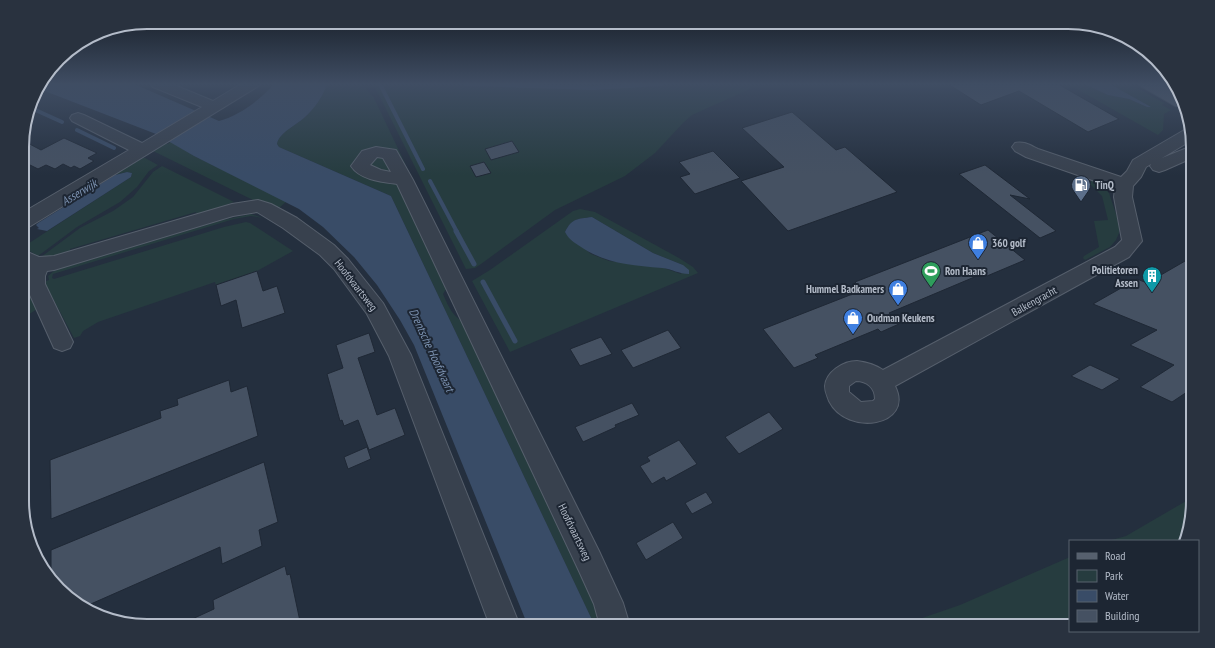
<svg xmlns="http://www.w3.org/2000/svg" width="1215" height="648" font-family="'PT Sans Narrow',sans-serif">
	<rect width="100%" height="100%" fill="#242f3e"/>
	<path fill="#263c3f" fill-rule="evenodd" d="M327,84h35l12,14 37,78 -5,1 -15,-25 -34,8 39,24 6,6 46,96 -5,8c6,14 10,24 25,30l132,291 -8,5 -201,-424 -112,-49 -2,-3c2,-11 19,-19 27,-26 10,-9 19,-21 23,-34z
		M371,84h390l-69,31 -9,8 -28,30 -30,23 -70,34 -74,54 -6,4 -9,1 -89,-178z
		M1068,84h16l24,11 21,4 18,8h4l-41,-23h20l34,19 -2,2 9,5 -7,4 -1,16 -5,5z
		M171,141l23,15 93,45 -8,7 -12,-5 -12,-2 -102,-50 12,-8 3,1z
		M378,156l6,2 7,14 -20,-5 -4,-7z
		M140,158h5l13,7 -9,6 -12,16 -17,15 -43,25 -39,29 -15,-9 108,-70 1,-4 -5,-1 -12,3 -2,-3z
		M162,166l72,36 -37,13 -1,-3 -126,37v4l-12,3 -17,1 39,-29 33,-17 20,-14 20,-25z
		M1091,180l9,1 -2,2 5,3 6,7 10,30v10l-3,7 -6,7 -25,13 -2,-2 1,-2 15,-9 -5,-26 14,-1 -6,-24 -11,-11z
		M580,209l15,3 84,46 14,9 5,6 -188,79 -38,-71 18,-11 83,-59zM592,217l61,36 30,12 -2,9 -17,-6 -55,-7 -18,-7 -26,-22c7,-14 13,-13 27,-15z
		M251,214l12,4 -12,-2 -17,3 -181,55 -1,4 2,1 170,-52 22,-5 4,1 43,28 -36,20 -41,14 -1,-3 -117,40 -15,9 -3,5 -6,2 -30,-56 5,-2 -1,-4 7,-6 168,-50z
		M26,289l3,1 10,18 -16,10v-27z
		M1193,497l-9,44h-76l18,-5z
		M1070,557v69h-171l61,-21z"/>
	<path fill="#394c67" d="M41,84h93l85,37c21,-6 41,-21 55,-37h53c-4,13 -13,25 -23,34 -8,7 -25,15 -27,26l2,3 112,49 204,430h-67l-114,-281 -14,-25 -23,-35 -23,-28 -31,-30 -24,-18 -105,-53 -38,-22 -119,-46z
		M1084,84h26l41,23h-4l-18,-8 -21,-4z
		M127,172l5,1 -1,4 -84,54 -10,-2 2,-1 -3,-3 2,-2 77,-48z
		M592,217l61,36 30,12 6,5v4c-10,0 -17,-5 -27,-6 -32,-3 -57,-4 -84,-23 -6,-4 -10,-7 -13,-13 7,-14 12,-13 27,-15z"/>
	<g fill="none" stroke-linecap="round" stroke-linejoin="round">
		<path stroke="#394c67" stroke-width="4" d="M380,84l43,85
			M467,84l126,4 68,-4
			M31,108l31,14
			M77,130l37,18
			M430,181l27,51"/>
		<path stroke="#394c67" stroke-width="5" d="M456,231l18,33
			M483,282l32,59"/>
	</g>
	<path fill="#455162" stroke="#1f2835" d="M948,84h110l61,35 -31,13 -69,-41 -38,14z
		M792,112l44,38 9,-3 52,45 -109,39 -47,-50 43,-14 -42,-39z
		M64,138l33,15 -9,5 6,3 -14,8 -6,-3 -3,2 -8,-4 -8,5 -9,-4 -8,4 -16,-8v-21l19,10z
		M512,141l7,11 -28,8 -6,-11z
		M713,151l27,27 -45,16 -15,-17 10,-3 -11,-12z
		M484,162l7,11 -15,4 -6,-11z
		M985,165l45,34 -20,-4 46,36 -16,7 -81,-64z
		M988,230l37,30 -38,16 -3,-3 -95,40 10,11 -18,8 -3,-3 -63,26 3,3 -24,10 -31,-39 87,-34 15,-3 -10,-10z
		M1192,257l1,131 -21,14 -32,-15 34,-22 -44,-20 27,-15 -64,-26 44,-25 10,4z
		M257,271l6,20 14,-5 8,27 -43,15 -6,-28 -15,6 -5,-21z
		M668,330l13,18 -48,20 -12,-18z
		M369,333l6,19 -17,6 19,57 18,-7 10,27 -36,15 -11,-30 -14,6 -2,-6 -2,1 -13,-47 16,-6 -7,-23z
		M601,337l11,17 -32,12 -10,-17z
		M1090,365l30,14 -18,11 -31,-14z
		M229,380l2,12 16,-6 11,50 -207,83 -1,-59 111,-42 -1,-7 18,-6 -1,-6z
		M632,403l7,12 -24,10 1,2 -33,15 -8,-15z
		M769,412l14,17 -44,25 -14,-17z
		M679,440l18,24 -31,17 -2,-4 -12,7 -12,-18 10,-5 -3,-4z
		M367,447l4,12 -23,10 -4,-12z
		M264,462l14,60 -19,8 3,16 -40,18 -2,-17 -136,60 -33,-28v-29z
		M706,492l7,11 -21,11 -7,-11z
		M673,522l10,16 -37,22 -10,-17z
		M285,566l2,9 3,-1 11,52h-124l37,-17 -1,-9z"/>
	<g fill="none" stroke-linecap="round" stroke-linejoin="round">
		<g stroke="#565f6c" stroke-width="2">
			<path id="minor" d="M150,84h22l41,17 28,-17h19l-3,3 -228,140 -7,1v-15l107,-63 -57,-29 -2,-3 2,-3 6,-2 6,2 58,28 60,-36 -49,-20z
				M1191,128l1,12 -30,18 30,-12v12l-27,12 -6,2 -6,-2 -3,-4 1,-2 -5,3 -5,10 -8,9 -1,11 10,44 -13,16 -234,129c20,40 -48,51 -66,15 -2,-6 -4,-9 -4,-15 1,-14 18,-25 32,-25 8,1 19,4 26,9l232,-123 7,-7 -8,-43 1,-9 -89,-31 -11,-6 -3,-4 3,-4c9,-2 15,2 23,6l83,28 6,-6 6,-11 53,-31zM856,381c11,0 19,7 19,18l-2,2 -12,1 -12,-10v-6z
				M376,147l20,3 17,30 186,371 24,52 7,23h-30l-6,-22 -15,-33 -182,-387c-15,-2 -37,-4 -46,-18l11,-15zM377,157l6,1 8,14 -10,-2 -11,-5z
				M258,200l13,4 26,14 37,27 14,14 35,44 28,52 109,271h-30l-101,-270 -22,-42 -33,-45 -14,-14 -37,-27 -26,-16 -24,4 -179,54 -7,1 -2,5v8l28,58 -3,6 -8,3 -8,-3 -29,-64 -1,-8 3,-8 -4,-2v-16l16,7 15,-1 178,-52z"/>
		</g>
		<g stroke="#414a57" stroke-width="2">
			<path id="major" d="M1139,84h20l19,11 5,12 -8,-1 -33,-19z"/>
		</g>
		<use href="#minor" fill="#38414e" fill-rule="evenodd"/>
		<use href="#major" fill="#56606e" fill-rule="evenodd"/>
	</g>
	<linearGradient id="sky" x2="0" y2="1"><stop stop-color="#141a22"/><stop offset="0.48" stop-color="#3f4d63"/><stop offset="1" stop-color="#3f4d63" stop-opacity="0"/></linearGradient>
	<rect width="1215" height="175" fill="url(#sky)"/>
	<defs>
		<g id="fuel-pin" transform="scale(1)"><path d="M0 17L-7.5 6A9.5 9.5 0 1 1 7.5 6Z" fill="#5c6f8a" stroke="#1d2633"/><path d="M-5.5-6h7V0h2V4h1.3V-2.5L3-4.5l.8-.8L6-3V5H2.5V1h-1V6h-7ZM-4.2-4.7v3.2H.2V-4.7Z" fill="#fff"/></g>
		<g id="shop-pin" transform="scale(1)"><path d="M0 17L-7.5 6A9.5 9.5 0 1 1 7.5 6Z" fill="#3f7fe0" stroke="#1d2633"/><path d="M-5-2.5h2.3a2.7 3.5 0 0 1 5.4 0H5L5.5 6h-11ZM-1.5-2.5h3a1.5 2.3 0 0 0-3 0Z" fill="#fff"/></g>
		<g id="stadium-pin" transform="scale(1)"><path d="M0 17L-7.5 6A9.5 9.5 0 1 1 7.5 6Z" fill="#2e9e5b" stroke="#1d2633"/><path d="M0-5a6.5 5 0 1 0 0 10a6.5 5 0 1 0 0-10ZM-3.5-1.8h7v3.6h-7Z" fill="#fff"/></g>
		<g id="building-pin" transform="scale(1)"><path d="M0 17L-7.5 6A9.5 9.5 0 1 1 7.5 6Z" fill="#0f9aa8" stroke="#1d2633"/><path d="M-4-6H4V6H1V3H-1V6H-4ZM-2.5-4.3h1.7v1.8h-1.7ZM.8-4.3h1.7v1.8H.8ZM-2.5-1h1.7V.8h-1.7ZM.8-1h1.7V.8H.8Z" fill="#fff"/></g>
	</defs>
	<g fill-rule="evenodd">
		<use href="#fuel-pin" x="1081" y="185"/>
		<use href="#shop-pin" x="978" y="243"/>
		<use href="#stadium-pin" x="931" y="271"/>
		<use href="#building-pin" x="1152" y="276"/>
		<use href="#shop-pin" x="898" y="289"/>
		<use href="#shop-pin" x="853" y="318"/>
	</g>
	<g text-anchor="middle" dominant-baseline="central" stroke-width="4" stroke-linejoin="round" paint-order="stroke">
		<g font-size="11" font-weight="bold" fill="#b4bcc9" stroke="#1d2633" text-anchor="start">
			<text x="1095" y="185">TinQ</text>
			<text x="992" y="243">360 golf</text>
			<text x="1138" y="270" text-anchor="end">Politietoren<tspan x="1138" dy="13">Assen</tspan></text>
			<text x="945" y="271">Ron Haans</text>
			<text x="884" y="289" text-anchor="end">Hummel Badkamers</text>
			<text x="867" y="318">Oudman Keukens</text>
		</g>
		<g font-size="11" fill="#b4bcc9" stroke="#1d2633">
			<text transform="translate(356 285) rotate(52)">Hoofdvaartsweg</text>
			<text transform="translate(1034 301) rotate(-29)">Balkengracht</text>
			<text transform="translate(575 532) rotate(64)">Hoofdvaartsweg</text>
		</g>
		<g font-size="12" font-style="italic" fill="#7c92b1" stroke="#1d2633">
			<text transform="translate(79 192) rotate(-31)">Asserwijk</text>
			<text transform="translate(432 350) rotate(65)">Drentsche Hoofdvaart</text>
		</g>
	</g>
	<path d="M0 0H1215V648H0ZM147 29H1068A118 118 0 0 1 1186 147V501A118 118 0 0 1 1068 619H147A118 118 0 0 1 29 501V147A118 118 0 0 1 147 29Z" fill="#29323f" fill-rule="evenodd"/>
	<path fill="none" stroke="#b4bcc9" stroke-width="2" d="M147 29H1068A118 118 0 0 1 1186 147V501A118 118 0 0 1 1068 619H147A118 118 0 0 1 29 501V147A118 118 0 0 1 147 29Z"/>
	<rect x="1069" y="540" width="130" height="92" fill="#1d2633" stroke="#59626f"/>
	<rect x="1077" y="553" width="20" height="6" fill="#56606e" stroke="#59626f"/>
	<text x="1105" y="560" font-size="12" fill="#b4bcc9">Road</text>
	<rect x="1077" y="570" width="20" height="12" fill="#263c3f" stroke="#59626f"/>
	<text x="1105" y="580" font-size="12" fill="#b4bcc9">Park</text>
	<rect x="1077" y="590" width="20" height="12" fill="#394c67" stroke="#59626f"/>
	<text x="1105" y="600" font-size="12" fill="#b4bcc9">Water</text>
	<rect x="1077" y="610" width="20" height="12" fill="#455162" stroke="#59626f"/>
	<text x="1105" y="620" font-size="12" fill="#b4bcc9">Building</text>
</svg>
